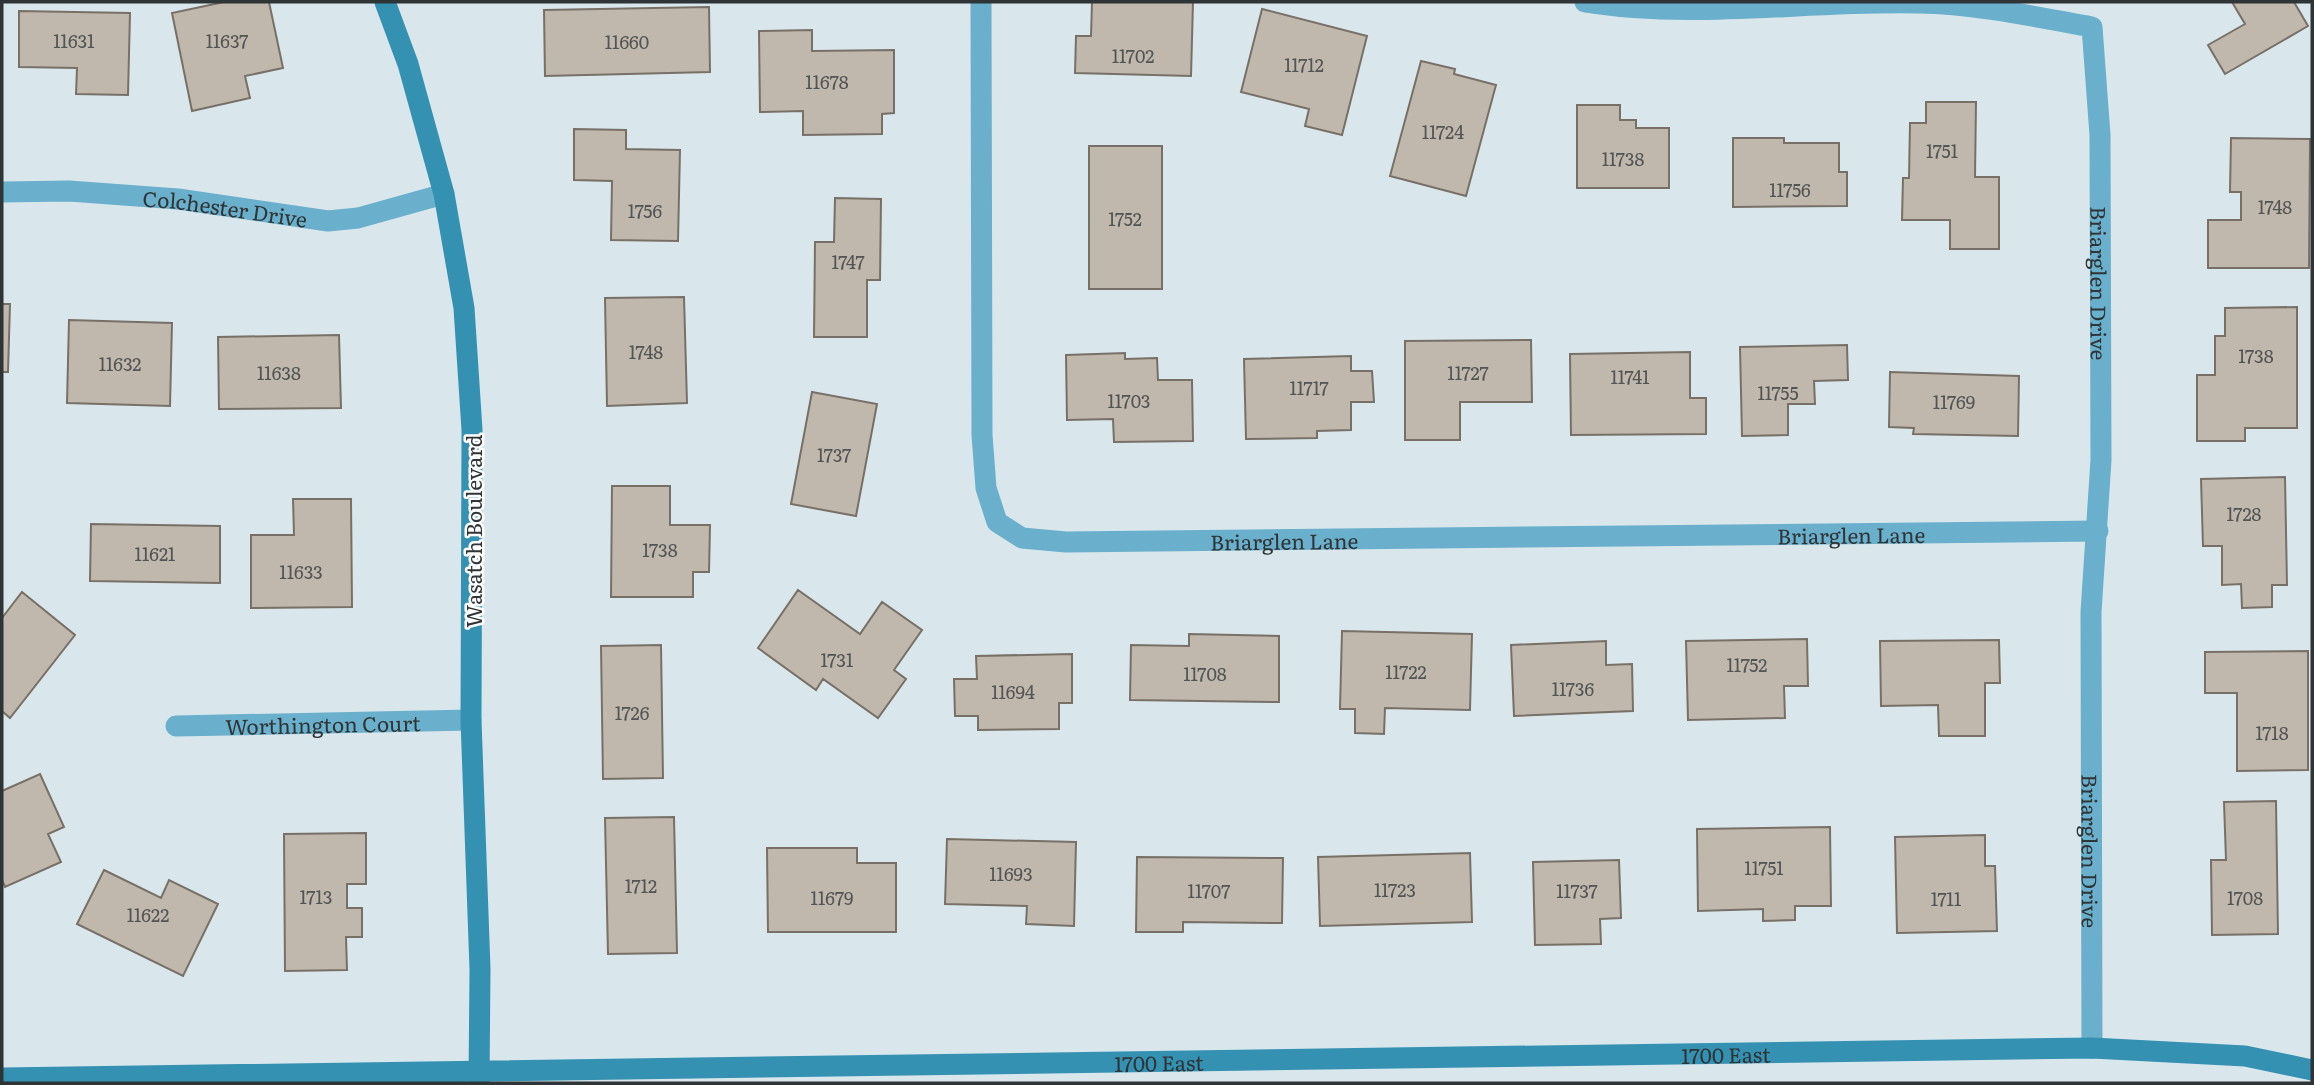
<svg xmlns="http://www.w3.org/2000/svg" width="2314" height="1085" font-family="Literata,serif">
	<rect width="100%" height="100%" fill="#d9e7ed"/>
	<path fill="#c0b7ad" stroke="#787067" stroke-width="2" d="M224,2h45l14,66 -38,8 5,22 -58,13 -20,-98z
		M1092,2h101l-2,74 -116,-3 1,-37h15z
		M2232,2h62l14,24 -83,48 -17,-29 37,-21z
		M709,7l1,65 -165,4 -1,-66z
		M1262,9l105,27 -25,99 -37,-9 4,-17 -68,-17z
		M19,11l111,2 -2,82 -52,-1 1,-26 -58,-1z
		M812,30v21l82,-1v63l-12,1v20l-79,1v-24l-43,1 -1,-81z
		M1421,61l34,8 -1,5 42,11 -30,111 -76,-20z
		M1926,102h50l-1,75h24v72h-49v-29h-48l1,-42h6l1,-55h16z
		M1577,105h43v15h16v8h33v60h-92z
		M574,129l52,1v19l54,1 -2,91 -67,-1 1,-59 -38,-1z
		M1733,138h51v5h55v29h8v34l-114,1z
		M2231,138l79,1 -1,129h-101v-48h33v-28h-11z
		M1089,146h73v143h-73z
		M835,198l46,1 -1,81h-13v57h-53l1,-95h19z
		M684,297l3,106 -80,3 -2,-108z
		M2,304h8l-2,68h-6z
		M2297,307v121h-52v13h-48v-66h18v-39h10v-28z
		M69,320l103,3 -2,83 -103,-3z
		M339,335l2,73 -122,1 -1,-72z
		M1531,340l1,62h-72v38h-55v-99z
		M1847,345l1,35 -34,1 1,23h-27v31l-46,1 -2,-89z
		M1690,352v46h16v36l-135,1 -1,-81z
		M1125,353v6l32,-1 1,22h34l1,61 -79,1 -1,-23 -46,1 -1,-65z
		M1351,356v15h21l2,31h-23v28l-34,1v7l-71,1 -2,-80z
		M1890,372l129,4 -1,60 -105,-2 1,-6 -25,-1z
		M812,392l65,12 -21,112 -65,-12z
		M2285,477l2,108h-15v22l-30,1 -1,-24 -19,1v-39h-19l-2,-67z
		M612,486h58v39h40l-1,47h-16v25h-82z
		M293,499h58l1,108 -101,1v-73h43z
		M91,524l129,2v57l-130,-2z
		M798,590l62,44 22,-32 40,28 -28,40 12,9 -28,39 -55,-39 -7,11 -58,-42z
		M22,592l53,43 -65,83 -8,-7v-93z
		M1342,631l130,3 -2,76 -85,-2 -1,26 -29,-1v-24h-15z
		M1189,634l90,2v66l-149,-2 1,-55 58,1z
		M1807,639l1,47h-24l1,32 -97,2 -2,-79z
		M1999,640l1,43h-15v53h-46l-1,-31 -57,1 -1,-65z
		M1606,641v24l26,-1 1,47 -119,5 -3,-71z
		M661,645l2,133 -60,1 -2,-133z
		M2308,651v119l-71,1v-78h-32v-41z
		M1072,654v49h-13v26l-81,1v-14h-23l-1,-37h23l-1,-23z
		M40,774l24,53 -16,7 13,28 -56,25 -3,-7v-89z
		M2276,801l2,133 -66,1 -1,-75h15l-2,-58z
		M674,817l3,136 -69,1 -3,-136z
		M1830,827l1,79h-36v14l-32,1v-12l-65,2 -1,-82z
		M366,833v51h-19v24h15v29h-16l1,33 -62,1 -1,-137z
		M1985,835v31h10l2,65 -100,2 -2,-96z
		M947,839l129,3 -2,84 -48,-2 1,-18 -82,-2z
		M767,848h90v15h39v69h-128z
		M1470,853l2,69 -152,4 -2,-69z
		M1137,857l146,1 -1,65 -99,-1v10h-47z
		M1619,860l2,58 -21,1 1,25 -66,1 -2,-83z
		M104,870l57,28 8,-18 49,24 -35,72 -106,-52z"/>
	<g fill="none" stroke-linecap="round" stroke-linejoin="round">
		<g stroke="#6aafcb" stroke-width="21">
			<path id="s1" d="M981,2l1,433 4,53 11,34 25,16 44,4 1032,-11"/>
			<path id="s2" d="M1585,2c110,18 223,-2 334,1 58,1 117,14 173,24l8,108 1,325 -10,152 1,436"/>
			<path id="s3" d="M2,192l67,-1 109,8 150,22 30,-3 86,-24"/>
			<path id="s4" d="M176,726l295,-6"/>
		</g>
		<g stroke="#3591b2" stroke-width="21">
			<path d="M385,2l23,62 36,130 20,114 8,122 -1,290 9,249 -1,114"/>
			<path id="s5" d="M2,1078l2090,-30 153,8 67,14"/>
		</g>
	</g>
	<g text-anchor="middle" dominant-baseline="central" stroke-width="5" stroke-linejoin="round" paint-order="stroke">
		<g font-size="18" fill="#535554">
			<text x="74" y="40">11631</text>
			<text x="227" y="40">11637</text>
			<text x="627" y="41">11660</text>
			<text x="1133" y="55">11702</text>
			<text x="1304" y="64">11712</text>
			<text x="827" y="81">11678</text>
			<text x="1443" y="131">11724</text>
			<text x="1942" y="150">1751</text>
			<text x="1623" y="158">11738</text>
			<text x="1790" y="189">11756</text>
			<text x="2275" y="206">1748</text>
			<text x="645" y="210">1756</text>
			<text x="1125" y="218">1752</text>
			<text x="848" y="261">1747</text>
			<text x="646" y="351">1748</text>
			<text x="2256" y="355">1738</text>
			<text x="120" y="363">11632</text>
			<text x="279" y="372">11638</text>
			<text x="1468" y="372">11727</text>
			<text x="1630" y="376">11741</text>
			<text x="1309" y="387">11717</text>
			<text x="1778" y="392">11755</text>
			<text x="1129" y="400">11703</text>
			<text x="1954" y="401">11769</text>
			<text x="834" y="454">1737</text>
			<text x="2244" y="513">1728</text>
			<text x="660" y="549">1738</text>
			<text x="155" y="553">11621</text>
			<text x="301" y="571">11633</text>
			<text x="837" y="659">1731</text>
			<text x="1747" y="664">11752</text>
			<text x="1406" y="671">11722</text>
			<text x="1205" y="673">11708</text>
			<text x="1573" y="688">11736</text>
			<text x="1013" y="691">11694</text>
			<text x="632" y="712">1726</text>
			<text x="2272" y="732">1718</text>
			<text x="1764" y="867">11751</text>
			<text x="1011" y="873">11693</text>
			<text x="641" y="885">1712</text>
			<text x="1395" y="889">11723</text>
			<text x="1209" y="890">11707</text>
			<text x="1577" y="890">11737</text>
			<text x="316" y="896">1713</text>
			<text x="832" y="897">11679</text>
			<text x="2245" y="897">1708</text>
			<text x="1946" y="898">1711</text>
			<text x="148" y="914">11622</text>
		</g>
		<g font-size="21" fill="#2f3436" stroke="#fff">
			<text stroke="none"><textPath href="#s3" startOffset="224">Colchester Drive</textPath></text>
			<text stroke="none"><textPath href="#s2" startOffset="766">Briarglen Drive</textPath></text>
			<text transform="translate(472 531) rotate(-90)">Wasatch Boulevard</text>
			<text stroke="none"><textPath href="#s1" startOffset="1381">Briarglen Lane</textPath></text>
			<text stroke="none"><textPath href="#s1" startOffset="814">Briarglen Lane</textPath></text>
			<text stroke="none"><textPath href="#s4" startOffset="147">Worthington Court</textPath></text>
			<text stroke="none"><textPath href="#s2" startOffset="1334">Briarglen Drive</textPath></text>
			<text stroke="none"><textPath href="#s5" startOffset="1724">1700 East</textPath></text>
			<text stroke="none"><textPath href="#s5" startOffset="1157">1700 East</textPath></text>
		</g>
	</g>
	<rect width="2314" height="1085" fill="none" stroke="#2f3436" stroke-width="7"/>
</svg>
